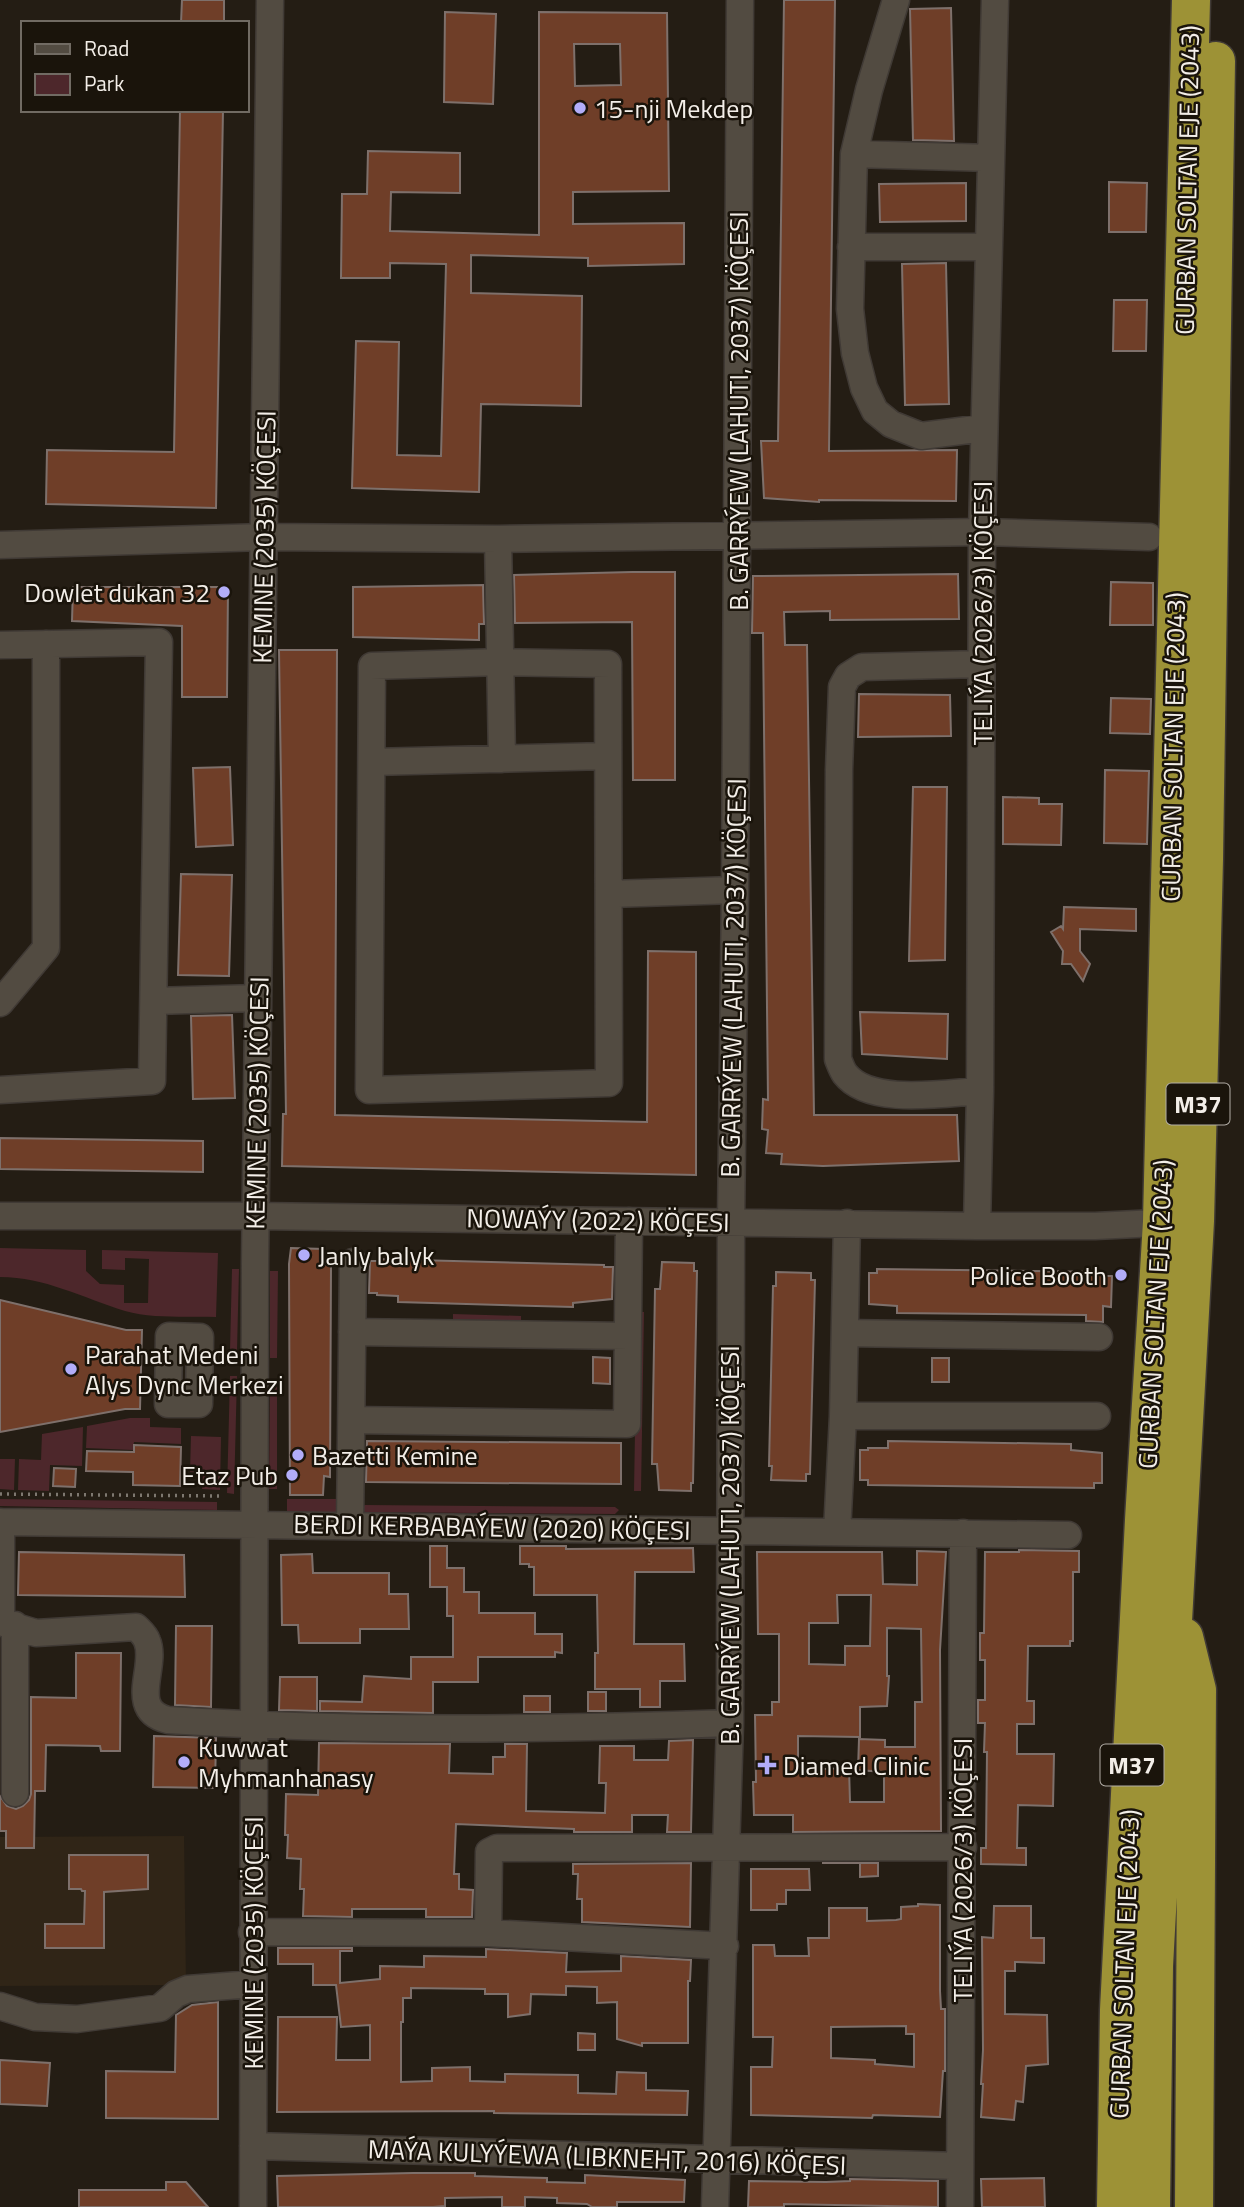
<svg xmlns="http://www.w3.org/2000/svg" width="1244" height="2207" font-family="'Titillium Web',sans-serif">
	<rect width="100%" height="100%" fill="#241d14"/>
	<path fill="#302517" d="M184,1836l2,149 -186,1v-149z"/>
	<path fill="#4d272b" d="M0,1248l86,2v21l14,13 24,1v18h24l1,-44 -24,-1v12l-23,-1v-19l116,3 -2,64c-29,-1 -62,2 -91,-6 -42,-13 -80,-34 -125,-34z
		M232,1269h7l-2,82h-7z
		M270,1271h8l-1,87h-7z
		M637,1312h7l-3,179h-7z
		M453,1314l68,2v5l-68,-2z
		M230,1376h7l-3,118 -7,-1z
		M270,1382h7v107h-8z
		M130,1418h20v9l31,1v16l-47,-2 -1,8 -47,-2 1,-22z
		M83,1427l-1,39 -32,-1 -1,26 -31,-1 1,-31 22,1 1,-26z
		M191,1436l30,1 -1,53 -18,-1 1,-16 -13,-1z
		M0,1459h15l-1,31 -14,-1z
		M0,1499l217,3v8l-217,-4z
		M287,1499h52v13h-52z
		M365,1505l250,2 4,3 -4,4 -250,-2 -2,-1v-5z"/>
	<path fill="#6f3e28" stroke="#7e706b" stroke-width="2" fill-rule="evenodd" d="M182,0h42v23h-43z
		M784,0h51l-6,451 128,-1 -1,51 -137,-1v2l-55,-4 -3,-57h17z
		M951,8l3,133 -41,-1 -3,-131z
		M445,12l51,2 -3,90 -49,-2z
		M539,12l128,1 2,178 -96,1v32l111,-1v41l-96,2v-8l-117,-3v38l111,3 -1,110 -100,-2 -2,88 -127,-4 4,-147 43,1 -2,113 44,1 5,-192 -56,-1v15h-49l1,-84h25l1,-43 92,2v40l-69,-1 -1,39 149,4zM574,44h46l1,41 -46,1z
		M180,110h43l-7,398 -170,-4 1,-54 127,2z
		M1109,182l38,1 -1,49h-37z
		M966,183v38l-86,1 -1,-38z
		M946,263l3,141 -44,1 -3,-141z
		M1114,300h33l-1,51h-33z
		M632,572h43v208h-42l-1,-158 -117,1 -1,-48z
		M958,574l1,45 -129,1v-9l-46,1 1,33h22l7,470h143l2,46 -136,5 -42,-2 1,-10 -16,-1 2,-23 -6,-1 1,-30 5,1 -5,-467h-11l1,-57z
		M1111,582l42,1v42h-43z
		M483,585l1,39h-5v16l-126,-3v-50z
		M73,587h155l-1,110h-45v-71l-110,-5z
		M279,650h58l-2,465 312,7 1,-171 48,1v223l-414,-9 1,-52h3z
		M859,694l91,1 1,41 -93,1z
		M1111,698l40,1 -1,35 -40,-1z
		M230,767l3,78 -37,2 -3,-79z
		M1105,770l44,1 -2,73 -43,-1z
		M913,787h34l-2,173 -36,1z
		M1003,797l36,1v6h23l-1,41 -58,-1z
		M181,874l51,1 -3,101 -51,-1z
		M1064,907l72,2v22l-56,-2v22l10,13 -7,17 -12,-17h-9l1,-13 -12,-19 10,-6 2,3z
		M860,1012l88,2 -1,45 -85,-5z
		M232,1015l3,83 -42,1 -2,-83z
		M0,1138l203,3v31l-203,-3z
		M291,1248l33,1v16h7l-1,212 -6,-1 -1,19h-33l-1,-231z
		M378,1259l226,6v2h9l-1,32 -39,4v4l-175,-5v-6l-21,-1v-2h-8l1,-32h8z
		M662,1262l32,1v8h3l-4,212h-2v8l-32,-1 -2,-26h-5l3,-175h5z
		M877,1269l226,3 1,4h8l-1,31 -8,-1v16l-17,-1v-6l-189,-2v-7l-28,-2v-31h8z
		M776,1272l35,1v7h4l-5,194h-4v7l-35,-1 1,-14h-3l4,-180h3z
		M0,1300l126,30h16l-2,79h-15l-125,23z
		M593,1357l17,1v26l-17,-1z
		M932,1358h17v24h-17z
		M367,1441l254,2v41l-255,-2z
		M888,1441l183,3v6l31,3v30h-8v5l-226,-3v-5h-8v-30h8v-2h20z
		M134,1445l47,2 -1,39 -47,-1v-13l-47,-1 1,-20 47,1z
		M54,1468l22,1 -1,18 -22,-1z
		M430,1546h17v22h17v24h15v21h56v21h27v19l-7,-1v5h-77v25h-45v31l-113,-2v-10l42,1 2,-26 47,3v-22h42v-41h-6v-29h-17z
		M520,1546h46v3l127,-1 1,24h-59l-1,72h50l1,37h-25v26h-20v-18h-45v-36h3l-1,-58h-63v-28h-5v-3h-9z
		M1019,1550l60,1v21h-6v69h-3v5h-42l-1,55h7v23h-17v30h37l-1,52 -35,-1 -1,43h9v17l-45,-1v-16h5l1,-96h-3l1,-29h-7v-23h7v-40h-5v-27h4l1,-81h34z
		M917,1551l29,1 -6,98 1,181 -148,1v-17h-39l-1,-33h3l-1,-67h17v-13h7v-68h-21l-1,-82h125l1,32 34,1zM837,1595h34l-1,51h-25v19l-36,-1v-41h29zM887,1628l34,1 1,73h-7v45h-30v-7l-26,-1 -1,31 26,2v30h-34l-1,-34 -51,2v-34l62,1v-30l27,-1 2,-30h-2z
		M19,1552l165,3 1,42 -167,-2z
		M312,1554l1,19h76v21h19l1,35h-49v14h-61l-1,-18h-16l-1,-70z
		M176,1626h36l-1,81 -36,-2z
		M76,1653h45l-1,98h-19l-1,-5 -54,-1 -1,46h-10l-1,57h-28v-17h-6v-35l7,10 9,3 7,-3 6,-6 2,-6v-97l45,1z
		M280,1677h37v34l-38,-1z
		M588,1692h18v19h-18z
		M524,1696h26v16h-26z
		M154,1736l62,2 -1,50 -62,-1z
		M693,1740l-2,92h-24l1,-17h-36v17h-58v-3l-118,-5 -2,50h5v15l14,1 -1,27h-46v-8h-74v8l-49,-1 1,-27h-4l1,-30 -14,-1 1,-23h-3l1,-41 32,1 1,-52 131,1 -1,29 44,1v-17h12v-13h22l-1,67 79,2 1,-30h-7l1,-37h34v14h34l1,-19z
		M69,1855h79v34l-44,3v56h-59v-24h39l1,-33h-3l-1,-2h-12z
		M691,1863l-1,64 -108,-5v-23h-5l1,-25h-5v-10z
		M822,1863h56v13l-18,1v-14z
		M751,1869h58l1,21h-24v14h-9v6h-26z
		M918,1904l22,1v86l1,18h4v62h-2l-3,46 -67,-2 -1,3 -121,-3v-48h21l1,-30h-20v-92h21l1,11h34l-1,-18h21v-30h38v13l29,-1 5,-1v-12l17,-1zM906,2026v8h8v33l-39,-3v-4l-44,-2v-31z
		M994,1906h37v32h13v25l-29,-1v9h-10v43l42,1 1,49 -22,2 -3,36 -7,-1 -2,19 -33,-3 2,-33h-2l2,-34 -1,-113 11,1z
		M278,1948h74v3h-12v32l40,-4v-13l44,1v-11l62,1v-8l81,4 -1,19 55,-1v-15l70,4 -1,21h-2v62h-46v3l-25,-7v-37l-20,1v-16l-31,-1v9l-35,-1 -1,20 -22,3v-23h-23v-5l-74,-1v10h-8v24h-2v60l31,-1v-13l38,-1v14l35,1v-8l73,1v18l38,1 1,-22 29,1v17l42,1 -1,24 -193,-2v-2l-217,1 1,-95h59l-1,43h34v-35l-29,2 -5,-42h-23v-21h-35z
		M218,2002v117l-112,-1v-47l69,1 1,-57 16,-10z
		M578,2033l17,1v16h-17z
		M0,2060l50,3 -3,43 -47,-2z
		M413,2173h62v3l72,2v4l38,1v-8l100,5 -1,22h-67v5h-25l-5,-3 -30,-1v-5l-32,-1v10h-23v-10l-57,1v8l-12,1h-155l-1,-31z
		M1044,2178l1,29h-63l-1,-28z
		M850,2179l88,2v26l-154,-3v3h-36l1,-26 77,1 24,-1z
		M166,2182h20l22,25h-129v-17h87z"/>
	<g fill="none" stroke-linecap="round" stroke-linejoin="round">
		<g stroke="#403a35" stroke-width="29">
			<path id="minor" d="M896,0l-27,90 -15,64 -4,155 5,44 9,35 11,23 16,13 30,12 63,-8
				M854,154l137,4
				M851,247h138
				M498,539l4,220
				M0,545l265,-8 233,2 484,-7 167,5
				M0,645l159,-3 -7,439 -152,9
				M501,662l107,2 1,419 -240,7 3,-424z
				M372,762l235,-6
				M610,894l125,-4
				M154,1001l104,-3
				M0,1003l46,-55v-304
				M980,1091c-36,2 -110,15 -135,-17 -3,-4 -5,-10 -7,-15l1,-289 3,-83 6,-11 14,-9 119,-3
				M0,1216h256l721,10h118l83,-4
				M977,1226l3,-135 2,-559 13,-532
				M352,1332l276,4
				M845,1333l254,4
				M169,1336l31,1 -1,67h-31z
				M843,1416h254
				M352,1420l275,4 2,-203
				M0,1522l1068,13
				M350,1525l3,-263
				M837,1532l6,-116 4,-193
				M0,1622l36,11 100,-6c4,4 9,8 11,14 11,25 -21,69 21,79 187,12 375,10 562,3
				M1,1622v-100
				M15,1793v-168
				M252,1932l236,1 237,13
				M488,1933l1,-81 8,-4 466,-1
				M0,2006l35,11 42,2 83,-11 16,-14 12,-5 65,-5
				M253,2146l707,20
				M253,2207l2,-943 15,-1264
				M715,2207l15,-484 1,-501 4,-332 5,-890
				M960,2207l3,-674"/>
		</g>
		<g stroke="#403a35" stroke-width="41">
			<path id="highway" d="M1184,1637l13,53 -3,517
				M1116,2207l3,-197 25,-490 18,-298 29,-1222
				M1151,2207l3,-241 41,-745 9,-362 12,-798"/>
		</g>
		<path stroke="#7e7870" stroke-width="3.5" stroke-dasharray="2 5" stroke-linecap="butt" d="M0,1494l223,2"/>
		<use href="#minor" stroke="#524b41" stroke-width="26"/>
		<use href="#highway" stroke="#9d9236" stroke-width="38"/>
	</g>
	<g fill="#b2adf9" stroke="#1a140b" stroke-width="2.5">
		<circle cx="580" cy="108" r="7"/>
		<circle cx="224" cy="592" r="7"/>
		<circle cx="304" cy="1255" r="7"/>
		<circle cx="1121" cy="1275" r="7"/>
		<circle cx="71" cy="1369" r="7"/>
		<circle cx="298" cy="1455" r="7"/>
		<circle cx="292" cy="1475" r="7"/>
		<circle cx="184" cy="1762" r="7"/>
		<path d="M763.5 1754.5h7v7h7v7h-7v7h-7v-7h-7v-7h7z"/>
	</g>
	<g text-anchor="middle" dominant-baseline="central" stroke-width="5" stroke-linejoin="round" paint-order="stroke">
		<g fill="#1a140b" stroke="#b2ada6" stroke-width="2">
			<rect x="1166.5" y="1083.5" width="63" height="41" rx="5"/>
			<rect x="1100.5" y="1744.5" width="63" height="41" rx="5"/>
		</g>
		<g font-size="24" font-weight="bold" fill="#f3eee8">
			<text x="1198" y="1104">M37</text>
			<text x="1132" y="1765">M37</text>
		</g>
		<g font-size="26" fill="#f3eee8" stroke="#1a140b" text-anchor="start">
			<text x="594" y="108">15-nji Mekdep</text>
			<text x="210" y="592" text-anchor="end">Dowlet dukan 32</text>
			<text x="318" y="1255">Janly balyk</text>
			<text x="1107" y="1275" text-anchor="end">Police Booth</text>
			<text x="85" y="1354">Parahat Medeni<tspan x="85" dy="30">Alys Dync Merkezi</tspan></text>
			<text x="312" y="1455">Bazetti Kemine</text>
			<text x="278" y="1475" text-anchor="end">Etaz Pub</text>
			<text x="198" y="1747">Kuwwat<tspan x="198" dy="30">Myhmanhanasy</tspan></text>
			<text x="783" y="1765">Diamed Clinic</text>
		</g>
		<g font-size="26" fill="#f3eee8" stroke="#1a140b">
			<text transform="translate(1187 180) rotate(-89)">GURBAN SOLTAN EJE (2043)</text>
			<text transform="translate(738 411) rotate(-90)">B. GARRÝEW (LAHUTI, 2037) KÖÇESI</text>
			<text transform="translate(264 537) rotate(-89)">KEMINE (2035) KÖÇESI</text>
			<text transform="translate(982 613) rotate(-90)">TELIÝA (2026/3) KÖÇESI</text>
			<text transform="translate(1173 747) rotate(-89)">GURBAN SOLTAN EJE (2043)</text>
			<text transform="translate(733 978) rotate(-89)">B. GARRÝEW (LAHUTI, 2037) KÖÇESI</text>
			<text transform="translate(257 1103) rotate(-89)">KEMINE (2035) KÖÇESI</text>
			<text transform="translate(598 1220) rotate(1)">NOWAÝY (2022) KÖÇESI</text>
			<text transform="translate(1155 1314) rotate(-87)">GURBAN SOLTAN EJE (2043)</text>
			<text transform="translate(492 1527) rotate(1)">BERDI KERBABAÝEW (2020) KÖÇESI</text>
			<text transform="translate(729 1545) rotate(-90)">B. GARRÝEW (LAHUTI, 2037) KÖÇESI</text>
			<text transform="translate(962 1870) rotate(-90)">TELIÝA (2026/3) KÖÇESI</text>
			<text transform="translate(253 1943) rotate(-90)">KEMINE (2035) KÖÇESI</text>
			<text transform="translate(1124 1964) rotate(-88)">GURBAN SOLTAN EJE (2043)</text>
			<text transform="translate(607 2157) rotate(2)">MAÝA KULYÝEWA (LIBKNEHT, 2016) KÖÇESI</text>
		</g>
	</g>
	<rect x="21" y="21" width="228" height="91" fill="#1a140b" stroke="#716b63" stroke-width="2"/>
	<rect x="35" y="44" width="35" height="10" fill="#524b41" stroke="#716b63" stroke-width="2"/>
	<text x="84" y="56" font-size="21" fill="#f3eee8">Road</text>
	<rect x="35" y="74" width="35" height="21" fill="#4d272b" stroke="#716b63" stroke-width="2"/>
	<text x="84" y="91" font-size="21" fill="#f3eee8">Park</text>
</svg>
